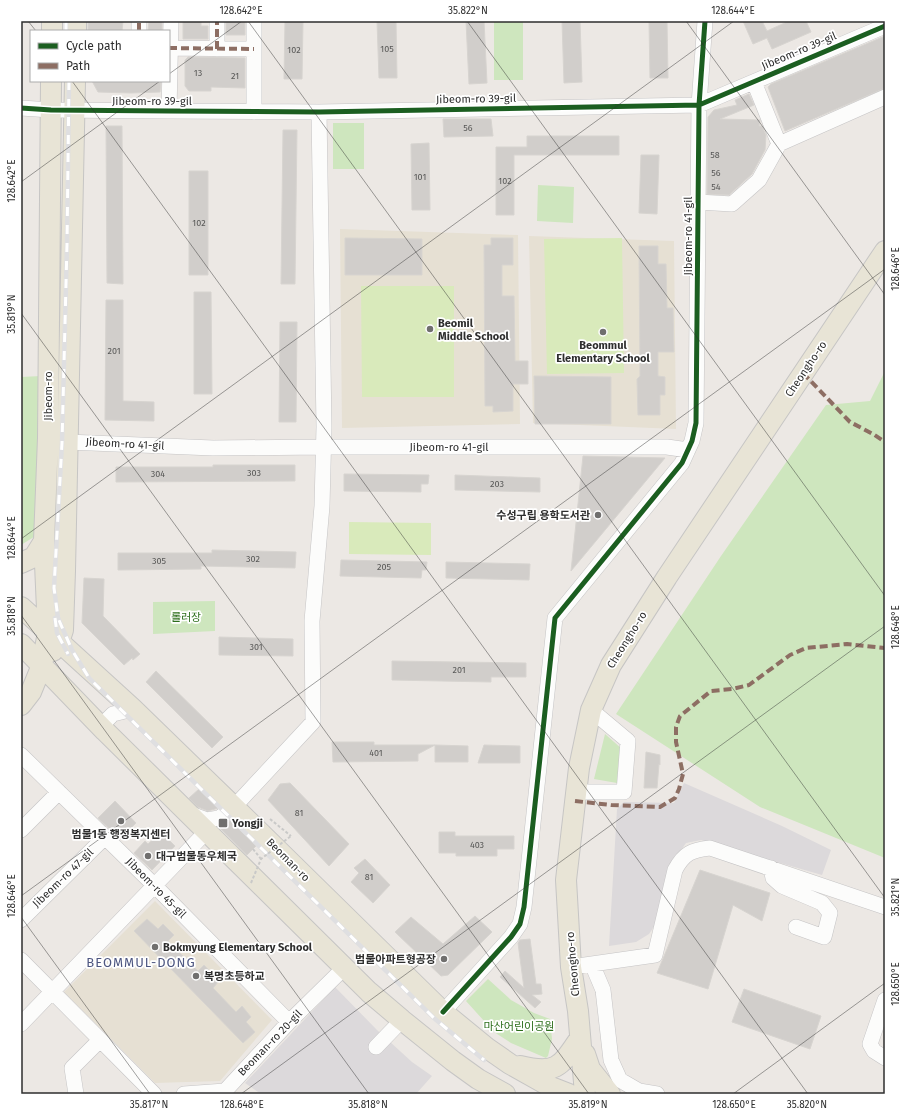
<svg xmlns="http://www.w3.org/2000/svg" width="906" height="1115" font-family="'Fira Sans','Noto Sans KR',sans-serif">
	<rect width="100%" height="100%" fill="#ece8e4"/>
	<path fill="#dcd9db" d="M684,783l98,43 49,24 -9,25 -121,-35 -15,3 -12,17 -14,58 -11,16 -13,8 -27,4 8,-137 7,-7 50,1z
		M335,987l42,43 35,32 20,14 -16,18h-155l-16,-11z"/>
	<path fill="#e6e0d3" d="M340,229l178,6 2,189 -178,4z
		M529,236l145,5 2,188 -143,-6z
		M155,901l117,119 -52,61 -65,2 -91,-91z"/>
	<path fill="#cee6be" d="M494,21h29v59h-29z
		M333,123h31v46h-31z
		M538,185l36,2 -1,36 -36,-2z
		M885,371v487l-125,-51 -144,-93 105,-158 105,-151 44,-4z
		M41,376l-4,159 -16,10v-168z
		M215,601v30l-62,3v-32z
		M605,734l17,15 -5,34 -23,-4z
		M488,979l23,21 23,13 16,6 2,20 -4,17 -2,2 -35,-15 -17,-11 -28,-31z"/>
	<path fill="#d9eabb" d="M622,238l2,135 -77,1 -3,-135z
		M361,286h93v111h-92z
		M349,522l82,1v32l-82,-1z"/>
	<path fill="#d1cecb" stroke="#d7d4d0" d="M88,21h35l-1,10h-34z
		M149,21h13v10h-14z
		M183,21h18v5h7v13h-25z
		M226,21h19v14h-19z
		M285,21h18l-1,58h-18z
		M377,21h19l1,57h-18z
		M466,21h18l3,62 -18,1z
		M562,21h18l2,61 -18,1z
		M649,21h18l1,57h-18z
		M743,21h19l5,10 22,-10h17l5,11 -39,17 -5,-11 -14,6z
		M885,36v52l-100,43 -17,-44 3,-3z
		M188,57l57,1v30l-34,-1v4h-22l-4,-5v-26z
		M92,81h69l-1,11 -29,1 -33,-1z
		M749,94l5,11 -34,14 40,1 -1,6h3l4,9 -1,15 -13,24 -23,21 -22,-1 1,-77 6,-7 23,-5 -2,-5z
		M443,119h48l2,17 -49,1z
		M106,126h16l1,158 -16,-1z
		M283,130h14l-2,154h-14z
		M527,136h92v19h-105v60h-18v-68h31z
		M429,143l1,67h-18l-1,-66z
		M641,155h18l-2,59 -18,-1z
		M189,171h19v104h-19z
		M345,238l77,1v36h-77z
		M491,238h22v27h-11v31h12l1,65h13v23h-15v27l-20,1v-6h-8l-1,-161h7z
		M639,246h19v18h8l1,44h6l1,44h-16v24l7,1v18h-5v20h-22l-1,-36 3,-3z
		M194,292h17l1,102h-18z
		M106,300h17v101l31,1v19l-49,-1z
		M280,322h17l-1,100h-17z
		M534,376l77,1v47h-76z
		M583,456l82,2 -94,113z
		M213,465h82v16l-179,1v-15h97z
		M344,474l85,1 -1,9h-7v8l-77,-1z
		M455,475l85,3v14l-85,-2z
		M212,550l84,2 -1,16 -94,-2v3l-83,1v-17h94z
		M341,560l86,2 -1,8h-4l-1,8 -81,-2z
		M446,562l84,2 -1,16 -83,-2z
		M84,578l20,1 -1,37 37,38 -7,6 -1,-2 -8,7 -42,-42z
		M219,637l74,2v17l-74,-1z
		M392,661l134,2v14h-35v5l-99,-2z
		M156,671l67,66 -11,11 -66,-66z
		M332,742h42v3h61l-17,9v7l-85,1z
		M435,745l33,1v16h-33z
		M484,745l36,1v17h-42z
		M646,752l14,3v10l-1,-1 -2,24h-13z
		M290,783l59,61 -20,22 -61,-66 12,-16z
		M199,789l19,19 -3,1 -7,2 -10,-4 -9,-9z
		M115,801l21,22 -16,16 -22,-21z
		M231,820l26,25 -10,10 -28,-28 5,-2z
		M161,832l14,14 -23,24 -18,-17 11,-12 3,3z
		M439,832h16v4h59v13h-17v7h-41v-3h-17z
		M365,859l25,26 -17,18 -22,-21 8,-9 -5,-5z
		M700,870l70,23 -8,28 -29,-16 -25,84 -51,-16z
		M475,916l17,16 -44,43 -7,1 -46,-44 16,-15 32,27z
		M147,919l11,10 5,-5 11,11 -6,6 30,30 6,-6 15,16 -6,7 23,24 6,-6 9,11 -5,5 9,10 -12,11 -109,-112z
		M530,939l6,45h5l1,10 -10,1 9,7 -6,6 -35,-31 5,-6 19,17 -6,-45 2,-3z
		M744,989l77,27 -11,33 -78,-27z"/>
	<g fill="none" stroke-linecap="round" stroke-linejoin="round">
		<g stroke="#c5c4c5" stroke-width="16">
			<path id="minor" d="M139,31v-10
				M169,48l85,1
				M217,49v-28
				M754,82l25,62
				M21,108l30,2 118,1 150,1 380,-7 186,-79
				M169,111l2,-90
				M254,112v-91
				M698,202l34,2 27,-24 20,-36 106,-47
				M67,442l146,6 110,-1h344l21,3
				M105,731l1,-10 7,-7 20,-5
				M21,755l134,131 134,136
				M576,792h48l4,-51 -37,-31
				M191,814l16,6 12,-2 15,-11 79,-85 -1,-101 10,-115 2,-79 -5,-315
				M21,830l38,-38
				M771,868l2,10 9,8 40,17 8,10 -6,24 -28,-10
				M21,920l84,-83
				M21,960l133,134
				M592,964l11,26 8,70 9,20 19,11 18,3
				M571,967l84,-12 20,-85c9,-17 17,-20 35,-22l175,59
				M885,1000l-15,44 4,7 11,7
				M443,1012l68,-75 9,-13 4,-17 31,-289 127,-155 10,-22 4,-18 3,-318 6,-84
				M21,1024l185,-192
				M376,1047l26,-27
				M76,1094l-4,-26 28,-28
				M184,1094l41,-3 64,-69 55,-54"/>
		</g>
		<g stroke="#c6c5c4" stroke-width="22">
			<path id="major" d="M52,31v-10
				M76,31v-10
				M21,563l13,-6 10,-16
				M21,607l112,102 101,98 209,205 44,36 23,16 41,23 18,7
				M21,644l84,87 264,261 33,28 51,41 25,18 27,15
				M53,651l6,-9 4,-12 2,-59 10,-490
				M21,705l10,-13 11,-27 6,-33 -4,-91 4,-103 3,-357
				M585,1054l5,15 20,25
				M520,1066c37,9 41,0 60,-28
				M585,1094l-7,-83 -7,-44 -5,-87 13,-112 12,-58 20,-45 56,-88 218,-326"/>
		</g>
		<path stroke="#c9c9c8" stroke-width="2" stroke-dasharray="3 2" stroke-linecap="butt" d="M270,819l21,17
			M253,849l8,10"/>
		<use href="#minor" stroke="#fcfcfb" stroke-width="15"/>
		<use href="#major" stroke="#e8e4d6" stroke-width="20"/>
		<g stroke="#dfdfe1" stroke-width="4.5">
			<path id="rail" d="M66,31v-10
				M69,81l-2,163 -5,199 -8,145 4,30 14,32 17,28 111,110 235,231 49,41
				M55,618l2,15 11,21"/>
		</g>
		<use href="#rail" stroke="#fff" stroke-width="3" stroke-dasharray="9" stroke-linecap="butt"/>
		<path stroke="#c9c9c8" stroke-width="2" stroke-dasharray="3 2" stroke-linecap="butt" d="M251,883l10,-24 30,-23"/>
		<path stroke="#8d6e63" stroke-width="4" stroke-dasharray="8 4" stroke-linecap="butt" d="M139,31v-10
			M169,48l85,1
			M217,49v-28
			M803,373l47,49 23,12 12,8
			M575,801l36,4 49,2 15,-9 4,-9 4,-15 -7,-32v-15l4,-11 31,-25 21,-2 17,-4 41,-30 16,-7 41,-4 38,4"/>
		<g stroke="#fff" stroke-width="8">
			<path id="cycleway" d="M21,108l30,2 118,1 150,1 380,-7 186,-79
				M443,1012l68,-75 9,-13 4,-17 31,-289 127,-155 10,-22 4,-18 3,-318 6,-84"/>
		</g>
		<use href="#cycleway" stroke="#1b5e20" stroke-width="5"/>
	</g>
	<path fill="none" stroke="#2e2e2e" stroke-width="1" stroke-opacity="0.45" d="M28,21l8,10M248,21l637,877M467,21l418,575M686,21l199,274M169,74l73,-53M72,81l736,1013M21,182l139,-101M21,313l568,781M21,539l713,-518M21,615l348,479M21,896l864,-627M21,917l129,177M241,1094l644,-468M733,1094l152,-111"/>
	<g fill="#706f6e" stroke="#fff" stroke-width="1.5">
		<circle cx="430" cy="329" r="4"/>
		<circle cx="603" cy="332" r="4"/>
		<circle cx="598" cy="515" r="4"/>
		<circle cx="121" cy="821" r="4"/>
		<rect x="218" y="818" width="10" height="10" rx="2"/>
		<circle cx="148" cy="856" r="4"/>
		<circle cx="155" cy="947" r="4"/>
		<circle cx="444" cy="959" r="4"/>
		<circle cx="196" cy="976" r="4"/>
	</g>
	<g text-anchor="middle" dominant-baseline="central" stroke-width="3.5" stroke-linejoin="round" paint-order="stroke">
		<g font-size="9" fill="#585857">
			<text x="387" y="49">105</text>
			<text x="294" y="50">102</text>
			<text x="198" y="73">13</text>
			<text x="235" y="76">21</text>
			<text x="468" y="128">56</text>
			<text x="715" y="155">58</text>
			<text x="716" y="173">56</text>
			<text x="420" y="177">101</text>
			<text x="505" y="181">102</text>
			<text x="716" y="187">54</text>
			<text x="199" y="223">102</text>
			<text x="114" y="351">201</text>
			<text x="254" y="473">303</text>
			<text x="158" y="474">304</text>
			<text x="497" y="484">203</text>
			<text x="253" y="559">302</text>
			<text x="159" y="561">305</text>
			<text x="384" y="567">205</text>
			<text x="256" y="647">301</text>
			<text x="459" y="670">201</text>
			<text x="376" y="753">401</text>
			<text x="299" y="813">81</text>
			<text x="477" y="845">403</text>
			<text x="369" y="877">81</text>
		</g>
		<g font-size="11" fill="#2e2e2e" stroke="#fff">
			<text transform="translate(799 51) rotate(-23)">Jibeom-ro 39-gil</text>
			<text transform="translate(476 99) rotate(-1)">Jibeom-ro 39-gil</text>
			<text x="152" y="101">Jibeom-ro 39-gil</text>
			<text transform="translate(688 236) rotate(-90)">Jibeom-ro 41-gil</text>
			<text transform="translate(806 369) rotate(-56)">Cheongho-ro</text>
			<text transform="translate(48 396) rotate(-90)">Jibeom-ro</text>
			<text transform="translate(125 444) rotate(3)">Jibeom-ro 41-gil</text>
			<text x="449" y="447">Jibeom-ro 41-gil</text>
			<text transform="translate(627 640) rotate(-58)">Cheongho-ro</text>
			<text transform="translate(288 860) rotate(45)">Beoman-ro</text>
			<text transform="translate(63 878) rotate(-44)">Jibeom-ro 47-gil</text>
			<text transform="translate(156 888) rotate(45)">Jibeom-ro 45-gil</text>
			<text transform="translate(573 964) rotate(-95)">Cheongho-ro</text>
			<text transform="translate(270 1043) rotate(-46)">Beoman-ro 20-gil</text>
		</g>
		<g font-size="11" font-weight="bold" fill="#2e2e2e" stroke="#fff" text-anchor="start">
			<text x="438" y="323">Beomil<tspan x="438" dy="13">Middle School</tspan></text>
			<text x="603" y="345" text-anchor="middle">Beommul<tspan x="603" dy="13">Elementary School</tspan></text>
			<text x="590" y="515" text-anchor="end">수성구립 용학도서관</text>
			<text x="232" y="823">Yongji</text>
			<text x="121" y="834" text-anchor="middle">범물1동 행정복지센터</text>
			<text x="156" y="856">대구범물동우체국</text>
			<text x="163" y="947">Bokmyung Elementary School</text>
			<text x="436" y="959" text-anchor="end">범물아파트형공장</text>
			<text x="204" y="976">복명초등하교</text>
		</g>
		<g font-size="11" fill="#2c6e1b" stroke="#fff">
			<text x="186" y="617">롤러장</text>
			<text x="519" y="1026">마산어린이공원</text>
		</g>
		<g font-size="13" letter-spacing="1" fill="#4d5680" stroke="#fff">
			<text x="141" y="962">BEOMMUL-DONG</text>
		</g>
	</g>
	<rect width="906" height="1115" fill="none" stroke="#ffffff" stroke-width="44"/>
	<rect x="30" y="30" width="140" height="52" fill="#ffffff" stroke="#ababab"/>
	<rect x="38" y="43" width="20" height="6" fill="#1b5e20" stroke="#ababab"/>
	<text x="66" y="50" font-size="12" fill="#2e2e2e">Cycle path</text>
	<rect x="38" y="63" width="20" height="6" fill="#8d6e63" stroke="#ababab"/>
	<text x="66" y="70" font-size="12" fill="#2e2e2e">Path</text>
	<rect x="22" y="22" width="862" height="1071" fill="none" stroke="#2e2e2e" stroke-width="1.5"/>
	<g font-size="10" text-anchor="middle" fill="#2e2e2e">
		<text x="241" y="14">128.642°E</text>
		<text x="468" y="14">35.822°N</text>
		<text x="733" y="14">128.644°E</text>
		<text transform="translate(11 181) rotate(-90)" y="4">128.642°E</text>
		<text transform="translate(895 269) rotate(-90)" y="4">128.646°E</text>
		<text transform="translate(11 314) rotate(-90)" y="4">35.819°N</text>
		<text transform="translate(11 538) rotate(-90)" y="4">128.644°E</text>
		<text transform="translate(11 616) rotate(-90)" y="4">35.818°N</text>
		<text transform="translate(895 627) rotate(-90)" y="4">128.648°E</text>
		<text transform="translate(11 896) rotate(-90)" y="4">128.646°E</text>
		<text transform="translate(895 897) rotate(-90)" y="4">35.821°N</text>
		<text transform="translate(895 984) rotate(-90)" y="4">128.650°E</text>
		<text x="149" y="1108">35.817°N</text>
		<text x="242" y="1108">128.648°E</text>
		<text x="368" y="1108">35.818°N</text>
		<text x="588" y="1108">35.819°N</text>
		<text x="734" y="1108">128.650°E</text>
		<text x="807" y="1108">35.820°N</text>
	</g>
</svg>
